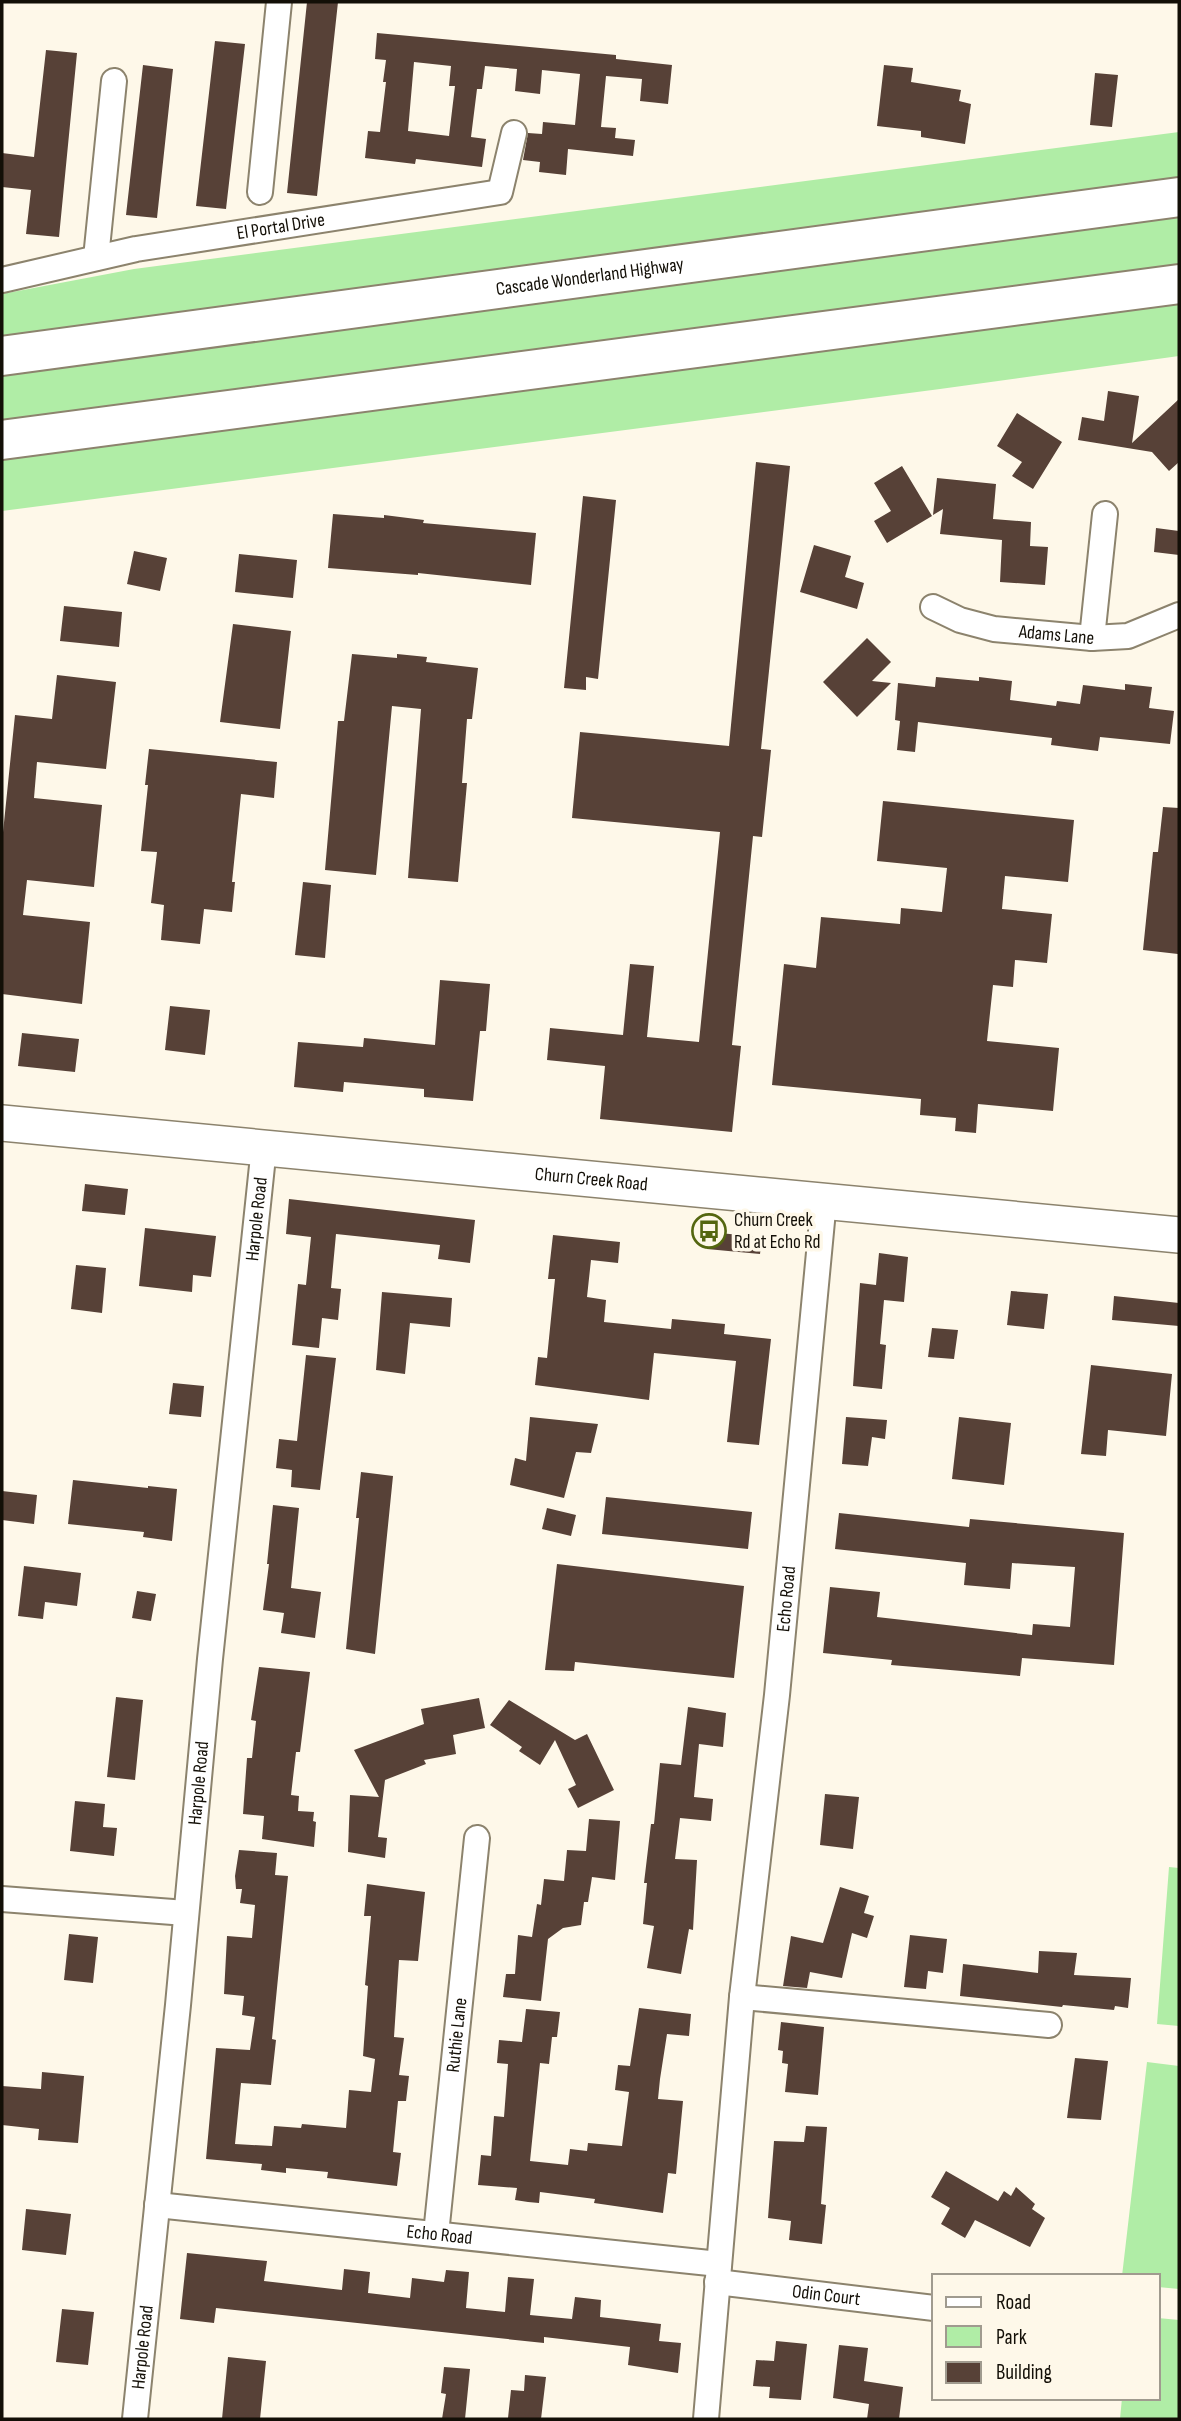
<svg xmlns="http://www.w3.org/2000/svg" width="1181" height="2421" font-family="'Sofia Sans Condensed',sans-serif">
	<rect width="100%" height="100%" fill="#fef8e9"/>
	<path fill="#b0eda6" d="M1179,132v224l-239,33 -938,122v-217l132,-25z
		M1169,1867l10,1v158l-22,-2z
		M1147,2062l32,4v223l-21,-2v-11h-36z
		M1158,2318l21,2v99h-59l2,-21h36z"/>
	<path fill="#574137" fill-rule="evenodd" d="M307,2h31l-21,194 -30,-3z
		M377,33l239,22v4l56,6 -4,39 -28,-3 2,-22 -36,-3 -5,51 15,1 -1,10 20,2 -2,16 -65,-7 -2,26 -27,-3 1,-10 -17,-2 5,-27 14,1 1,-12 32,3 5,-51 -38,-4 -2,24 -25,-3 2,-22 -32,-3 -3,23h-5l-6,48 15,2 -4,28 -66,-8 -1,5 -50,-6 3,-27 12,1 6,-50h-3l3,-22 -11,-1zM414,62l37,4 -2,20h6l-6,50 -41,-5z
		M215,41l30,3 -19,165 -30,-3z
		M46,50l31,3 -18,184 -33,-3 5,-44 -29,-3v-34l32,4z
		M143,65l30,4 -16,149 -31,-3z
		M884,65l29,3 -2,14 50,8 -2,11 12,3 -6,40 -44,-7v-6l-44,-5z
		M1095,73l23,2 -6,52 -22,-2z
		M1108,391l31,5 -7,47 47,-44v63l-10,9 -17,-19 -74,-12 4,-23 22,4z
		M1017,413l45,29 -29,47 -21,-13 10,-14 -25,-16z
		M756,462l34,4 -29,283 10,1 -9,87 -9,-1 -21,209 9,1 -9,86 -132,-13 5,-53 -58,-6 3,-32 73,7 7,-71 24,2 -7,71 52,5 21,-210 -148,-14 8,-86 149,14z
		M902,466l30,50 -45,27 -13,-22 17,-10 -17,-28z
		M937,478l59,6 -3,35 38,3 -1,24 18,1 -3,38 -45,-3 2,-42 -62,-6 3,-25 -10,6z
		M583,496l33,4 -18,179 -12,-2v13l-22,-2z
		M333,514l51,4v-3l40,5 -1,3 113,10 -5,52 -113,-12v2l-90,-7z
		M1156,528l23,3v24l-25,-3z
		M814,545l37,11 -6,21 19,6 -7,26 -57,-17z
		M134,551l33,7 -7,33 -33,-7z
		M239,554l58,6 -4,38 -58,-6z
		M64,606l58,6 -3,35 -59,-6z
		M233,624l58,7 -11,98 -60,-7z
		M867,638l24,24 -19,19 19,2 -34,34 -34,-35z
		M352,654l45,4v-4l30,3 -1,5 52,6 -6,51h-5l-5,64h5l-9,99 -50,-4 13,-169 -29,-3 -16,169 -51,-5 13,-149h6z
		M57,675l59,7 -10,87 -69,-7 -3,36 68,7 -8,82 -67,-7 -4,35 67,7 -8,82 -80,-10v-152l13,-127 37,4z
		M936,677l43,4v-4l33,4 -2,19 46,6 1,-5 23,3 3,-19 42,5v-6l27,3 -3,21 25,3 -4,33 -70,-7 -2,14 -47,-6 1,-7 -134,-16 -3,30 -18,-2 3,-29 -5,-1 3,-37 37,4z
		M149,749l128,13 -3,36 -33,-4 -9,88h3l-3,30 -28,-3 -4,35 -39,-4 3,-35 -13,-2 6,-51 -16,-1 7,-66h-3z
		M883,801l191,19 -6,62 -63,-6 -3,33 50,5 -5,49 -32,-3 -2,27 -20,-2 -6,56 72,7 -6,63 -75,-7 -2,29 -21,-2 1,-13 -36,-3 1,-16 -149,-14 12,-121 32,4 5,-51 79,7 1,-16 41,4 5,-44 -70,-7z
		M1163,807l16,1 -1,146 -35,-4 10,-98h5z
		M303,882l28,3 -6,73 -30,-3z
		M440,980l50,4 -4,47h-6l-7,70 -49,-4v-8l-80,-7 -1,10 -49,-5 4,-45 65,5 1,-9 71,7z
		M170,1006l40,4 -5,45 -40,-5z
		M22,1033l57,6 -4,33 -57,-6z
		M85,1184l43,5 -3,26 -43,-4z
		M289,1199l186,21 -5,43 -32,-4 2,-14 -104,-11 -5,54 10,1 -3,31 -16,-2 -3,30 -27,-3 6,-61 8,1 5,-48 -25,-3z
		M145,1228l71,8 -5,41 -18,-2 -1,17 -53,-6z
		M708,1232l54,5 -2,17 -53,-5z
		M553,1235l67,7 -2,21 -27,-3 -4,37 19,3 -2,22 67,7 1,-10 53,5 -1,10 47,5 -12,106 -32,-3 9,-81 -82,-8 -5,47 -114,-15 3,-28 9,1 8,-79h-7z
		M879,1253l29,4 -4,45 -20,-2 -4,44 6,1 -4,44 -29,-3 7,-103 16,2z
		M76,1265l30,3 -4,45 -31,-4z
		M1011,1291l37,3 -4,35 -37,-4z
		M382,1292l70,6 -2,29 -40,-4 -5,51 -29,-4z
		M1114,1296l65,7v23l-67,-6z
		M932,1328l26,2 -4,29 -26,-2z
		M306,1355l30,3 -16,132 -29,-3 1,-17 -16,-2 3,-29 18,2z
		M1091,1365l81,9 -6,62 -58,-6 -2,26 -25,-2z
		M173,1383l31,3 -3,31 -32,-3z
		M530,1417l68,7 -7,29 -15,-1 -12,46 -54,-13 5,-27 11,3z
		M846,1417l41,3 -2,19 -13,-2 -4,29 -26,-2z
		M959,1417l52,6 -7,62 -52,-6z
		M361,1472l32,4 -18,178 -29,-5 13,-131h-3z
		M73,1480l75,8v-2l29,3 -5,52 -29,-4 1,-5 -76,-8z
		M2,1491l35,4 -3,29 -32,-4z
		M606,1497l146,15 -4,37 -146,-15z
		M273,1505l26,3 -8,80 30,4 -6,46 -34,-5 3,-20 -21,-3 6,-46h-2z
		M547,1508l29,7 -5,21 -29,-7z
		M839,1513l130,14 1,-8 154,14 -10,132 -92,-7 -2,18 -129,-11 1,-5 -69,-7 7,-66 50,5 -3,25 155,18 1,-11 37,3 5,-60 -63,-4 -2,26 -46,-4 2,-22 -131,-14z
		M557,1564l187,22 -10,92 -159,-16 -1,9 -29,-1z
		M24,1566l57,7 -4,33 -32,-4 -2,17 -25,-3z
		M137,1591l19,3 -5,27 -19,-3z
		M259,1667l51,5 -10,80h-4l-5,43 8,1 -1,15 16,1 -1,9 3,1 -2,25 -52,-8 2,-23 -21,-2 4,-56h5l4,-37 -5,-1z
		M116,1697l27,3 -8,80 -28,-3z
		M479,1698l6,30 -32,7 3,19 -32,6 2,4 -41,16 -7,57 9,1 -2,20 -37,-6 2,-57 29,2 -25,-47 70,-26 -3,-15z
		M509,1700l66,40 12,-6 27,56 -36,18 -10,-19 8,-4 -21,-45 -15,25 -21,-14 3,-4 -32,-22z
		M688,1707l38,6 -3,34 -24,-3 -5,53 19,2 -2,22 -31,-3 -5,41 22,1 -4,70 -4,-1 -8,45 -34,-6 7,-42 -11,-2 4,-41h-3l7,-59h3l6,-61 21,2z
		M825,1794l34,3 -6,52 -33,-4z
		M75,1801l30,3 -2,23 14,1 -3,28 -44,-5z
		M589,1819l31,2 -5,59 -23,-3 -4,25h-4l-3,23 -18,3 -15,11 -7,62 -38,-4 3,-23h9l3,-39 14,2 5,-33 4,1 3,-26 20,2 3,-31 19,1z
		M239,1850l38,3 -2,22 13,1 -16,163 4,1 -5,45 -30,-2 -6,61 37,2 2,-20 27,2 1,-4 44,4 3,-38 22,2 4,-33 -12,-3 5,-70 -3,-1 6,-69h-7l3,-32 58,8 -7,69 -19,-1 -5,77 10,1 -5,37 10,1 -3,25h-8l-5,51 8,1 -4,33 -70,-8 1,-6 -42,-4v5l-25,-3 1,-6 -56,-5 10,-111 34,2 5,-33 -13,-2 2,-19 -20,-2 3,-58 25,2 3,-33 -15,-2 2,-14h-6l-1,-13z
		M840,1887l29,9 -5,17 10,3 -7,22 -15,-5 -10,45 -32,-6 -3,16 -24,-2 8,-50 32,7z
		M69,1934l29,3 -5,46 -29,-3z
		M910,1935l37,4 -4,34 -15,-2 -2,18 -22,-2z
		M1039,1951l38,2 -3,22 57,3 -3,30 -13,-2 -1,4 -51,-5 -1,2 -102,-11 3,-32 75,9z
		M639,2008l52,6 -2,22 -22,-2 -7,45 -2,20 25,2 -7,73 -8,-1 -5,40 -69,-10 1,-4 -55,-7 -1,11 -11,-1 -13,-2 2,-12 -39,-3 3,-30 10,1 3,-40 10,1 4,-53 -11,-1 2,-23 23,2 4,-33 34,3 -3,25h-5l-3,27 -9,-1 -10,98 38,4 2,-16 17,2 1,-8 34,3 7,-54 -14,-2 3,-25 12,1z
		M781,2022l43,5 -6,68 -33,-3 3,-28 -6,-1 1,-12 -5,-1z
		M1075,2058l33,3 -7,59 -34,-2z
		M42,2072l42,4 -6,67 -40,-3 1,-11 -37,-4v-39l39,3z
		M806,2126l21,1 -6,77 5,1 -4,39 -33,-4 2,-19 -23,-3 6,-77 30,1z
		M946,2171l52,30 6,-10 7,5 5,-9 19,17 -3,5 13,9 -15,29 -55,-27 -10,18 -24,-14 9,-16 -19,-11z
		M26,2209l45,5 -5,41 -44,-5z
		M187,2253l80,8 -3,20 78,9 2,-21 26,3 -2,21 42,5 2,-20 32,4 2,-12 23,2 -3,36 39,4 3,-35 26,2 -4,36 42,4 3,-22 26,3 -1,17 61,7 -2,17 22,2 -3,30 -50,-8 2,-18 -86,-10v6l-328,-35 -2,15 -34,-4z
		M62,2309l32,3 -6,53 -32,-3z
		M776,2341l31,3 -6,56 -32,-2 1,-11 -17,-1 3,-26 18,1z
		M839,2345l29,3 -4,33 39,6 -4,32h-32l2,-15 -36,-6z
		M228,2357l38,4 -6,58h-38z
		M444,2367l26,2 -5,50h-23l4,-25 -5,-1z
		M525,2375l21,2 -5,42 -33,-1 3,-28 13,1z"/>
	<g fill="none" stroke-linecap="round" stroke-linejoin="round">
		<g stroke="#8c836d" stroke-width="28">
			<g id="street">
				<path d="M260,192l19,-190"/>
				<path d="M96,258l18,-177"/>
				<path id="s1" d="M2,280l134,-31 364,-57 14,-59"/>
				<path id="s2" d="M933,607l27,13 34,9 98,9 36,-2 51,-21"/>
				<path d="M1092,638l13,-124"/>
				<path d="M2,1899l184,14"/>
				<path d="M742,1997l307,28"/>
				<path id="s3" d="M157,2205l562,59"/>
				<path id="s4" d="M436,2234l41,-396"/>
				<path id="s5" d="M717,2282l217,26"/>
				<path id="s6" d="M135,2419l43,-414 32,-346 54,-512"/>
				<path id="s7" d="M706,2419l36,-422 35,-302 47,-495"/>
			</g>
		</g>
		<g stroke="#8c836d" stroke-width="38">
			<g id="secondary">
				<path id="s8" d="M2,1123l1177,112"/>
			</g>
		</g>
		<g stroke="#8c836d" stroke-width="42">
			<g id="highway">
				<path id="s9" d="M2,356l1177,-159"/>
				<path d="M2,440l1177,-156"/>
			</g>
		</g>
		<use href="#street" stroke="#fff" stroke-width="24"/>
		<use href="#secondary" stroke="#fff" stroke-width="35"/>
		<use href="#highway" stroke="#fff" stroke-width="38"/>
	</g>
	<defs>
		<g id="bus-ring" transform="scale(1.75)"><circle r="9.5" fill="#fef8e9" stroke="#546610" stroke-width="1.5"/><path d="M-5-6H5V4H4V6H2V4H-2V6H-4V4H-5ZM-3.5-4V0h7V-4ZM-3.5 1.2v1.5H-2V1.2ZM2 1.2v1.5H3.5V1.2Z" fill="#546610"/></g>
	</defs>
	<g fill-rule="evenodd">
		<use href="#bus-ring" x="709" y="1231"/>
	</g>
	<g text-anchor="middle" dominant-baseline="central" stroke-width="7" stroke-linejoin="round" paint-order="stroke">
		<g font-size="19" fill="#130f07" stroke="#fef8e9">
			<text stroke="none"><textPath href="#s1" startOffset="284">El Portal Drive</textPath></text>
			<text stroke="none"><textPath href="#s9" startOffset="593">Cascade Wonderland Highway</textPath></text>
			<text stroke="none"><textPath href="#s2" startOffset="128">Adams Lane</textPath></text>
			<text stroke="none"><textPath href="#s8" startOffset="592">Churn Creek Road</textPath></text>
			<text stroke="none"><textPath href="#s6" startOffset="1206">Harpole Road</textPath></text>
			<text stroke="none"><textPath href="#s7" startOffset="824">Echo Road</textPath></text>
			<text stroke="none"><textPath href="#s6" startOffset="639">Harpole Road</textPath></text>
			<text stroke="none"><textPath href="#s4" startOffset="200">Ruthie Lane</textPath></text>
			<text stroke="none"><textPath href="#s3" startOffset="284">Echo Road</textPath></text>
			<text stroke="none"><textPath href="#s5" startOffset="110">Odin Court</textPath></text>
			<text stroke="none"><textPath href="#s6" startOffset="72">Harpole Road</textPath></text>
		</g>
		<g font-size="19" fill="#130f07" stroke="#fef8e9" text-anchor="start">
			<text x="734" y="1220">Churn Creek<tspan x="734" dy="22">Rd at Echo Rd</tspan></text>
		</g>
	</g>
	<rect width="1181" height="2421" fill="none" stroke="#130f07" stroke-width="7"/>
	<rect x="932" y="2274" width="228" height="126" fill="#fef8e9" stroke="#a09b8f" stroke-width="2"/>
	<rect x="946" y="2297" width="35" height="10" fill="#ffffff" stroke="#a09b8f" stroke-width="2"/>
	<text x="996" y="2309" font-size="21" fill="#130f07">Road</text>
	<rect x="946" y="2326" width="35" height="21" fill="#b0eda6" stroke="#a09b8f" stroke-width="2"/>
	<text x="996" y="2344" font-size="21" fill="#130f07">Park</text>
	<rect x="946" y="2362" width="35" height="21" fill="#574137" stroke="#a09b8f" stroke-width="2"/>
	<text x="996" y="2379" font-size="21" fill="#130f07">Building</text>
</svg>
